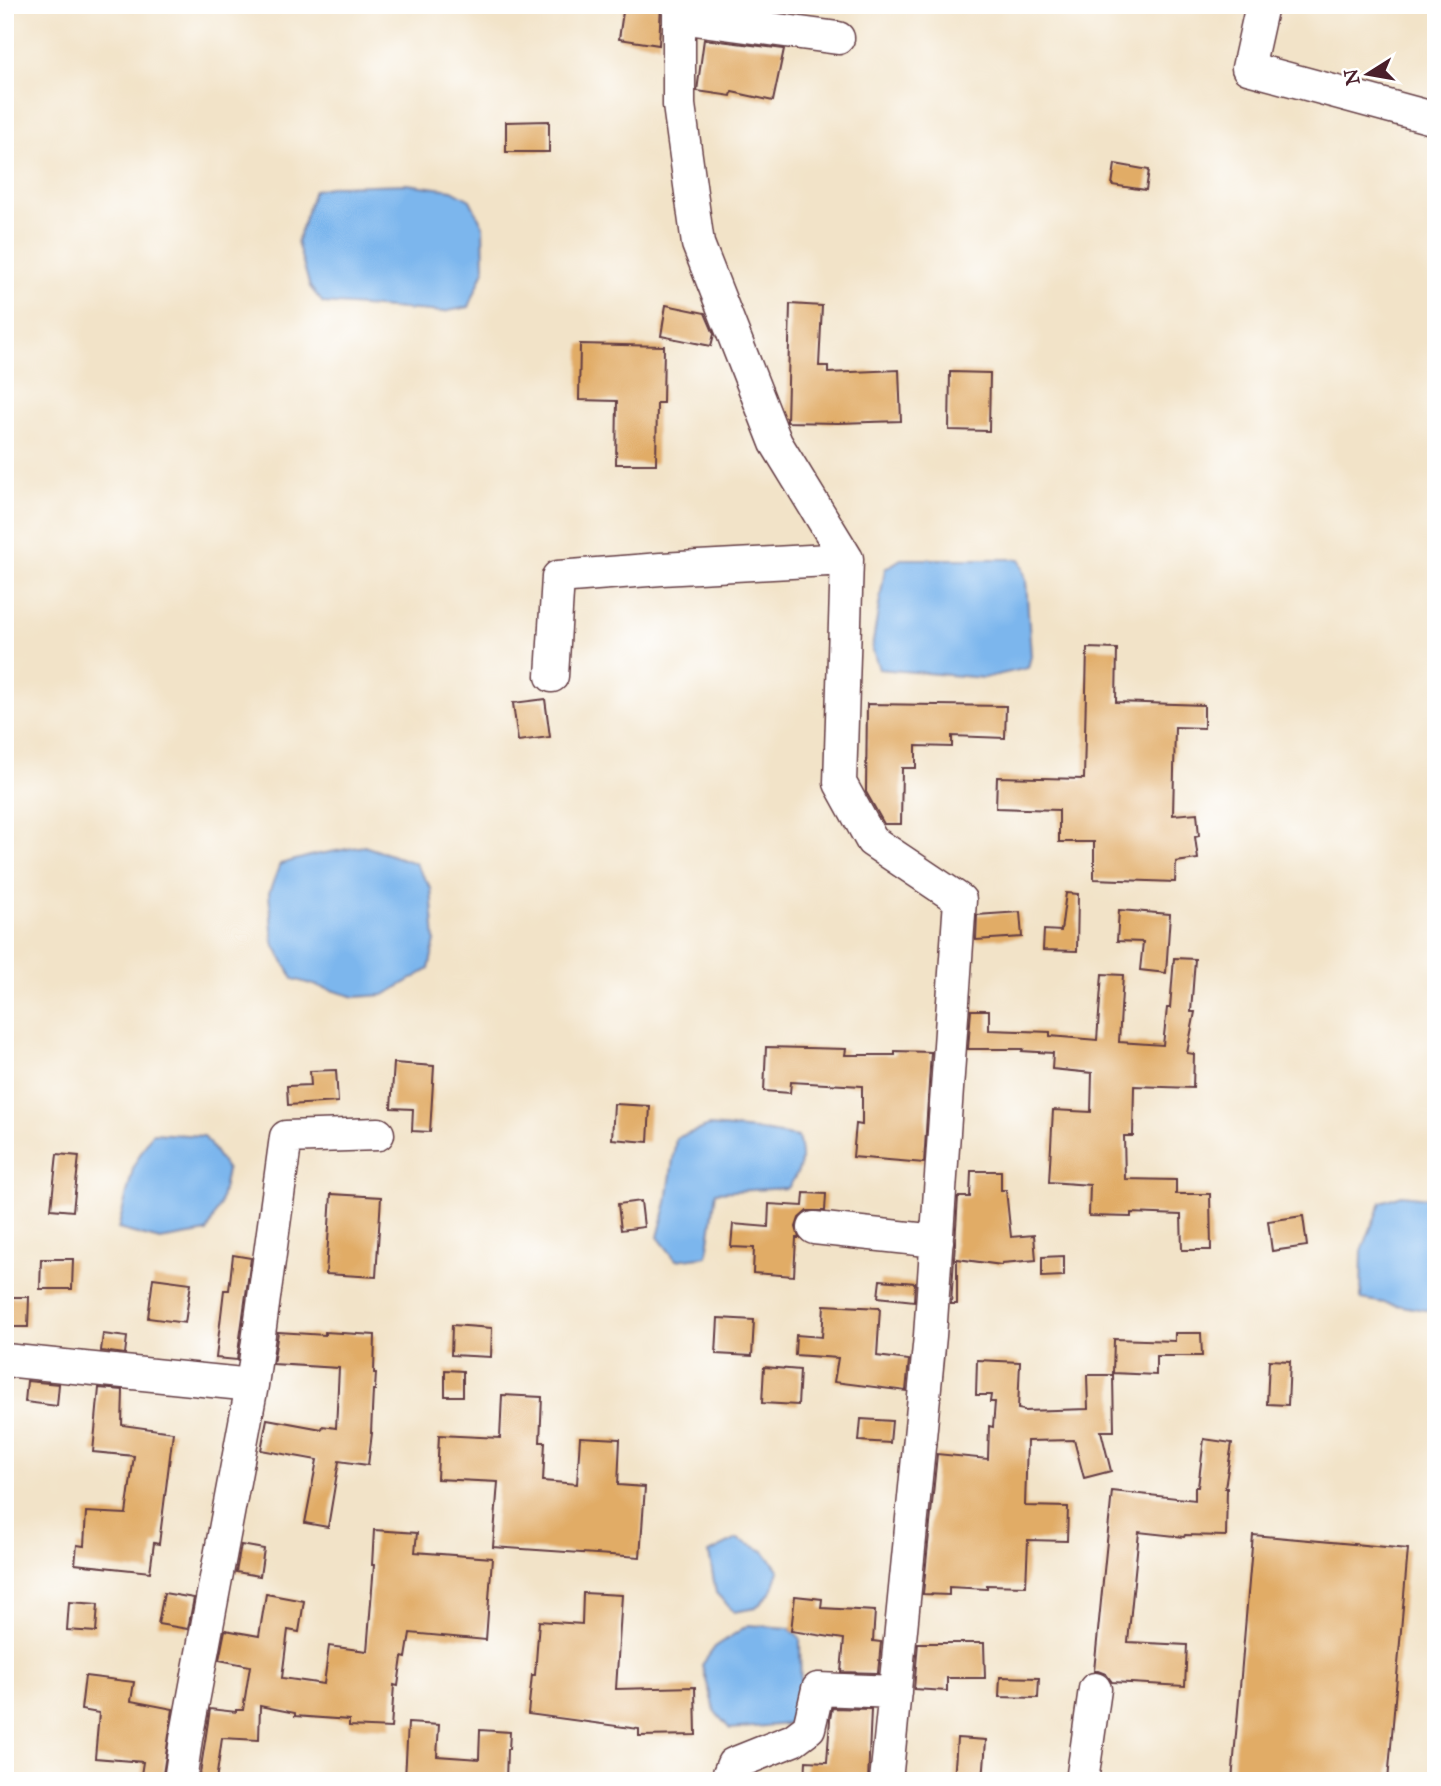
<svg xmlns="http://www.w3.org/2000/svg" width="1441" height="1786" font-family="'IM FELL Great Primer',serif">
	<rect width="100%" height="100%" fill="#fff"/>
	<filter id="ink" filterUnits="userSpaceOnUse"><feTurbulence type="fractalNoise" baseFrequency=".0143" numOctaves="2"/><feDisplacementMap in="SourceGraphic" scale="14" xChannelSelector="R" yChannelSelector="G"/><feConvolveMatrix kernelMatrix="1 2 1 2 8 2 1 2 1" color-interpolation-filters="sRGB"/></filter>
	<filter id="wash" filterUnits="userSpaceOnUse"><feTurbulence type="fractalNoise" baseFrequency=".00686" numOctaves="4" result="noise"/><feDisplacementMap in="SourceGraphic" scale="28" xChannelSelector="R" yChannelSelector="G"/><feGaussianBlur stdDeviation="1.57" result="paint"/><feColorMatrix in="noise" values="0 0 0 0 0 0 0 0 0 0 0 0 0 0 0 0 0 1.4 0 .05"/><feComposite in="paint" operator="in"/></filter>
	<g filter="url(#wash)">
		<rect width="100%" height="100%" fill="#f2e3c8"/>
		<path fill="#7cb6ed" stroke="#636a8c" stroke-width="2" d="M407,184l45,6 18,10 13,26 1,44 -15,37 -26,5 -120,-9 -13,-16 -13,-45 17,-52 21,-4z
			M901,559h119l6,21 5,76 -3,12 -44,10 -105,-9 -7,-21 13,-79z
			M364,846l51,17 16,25 4,53 -6,28 -45,26 -29,2 -62,-18 -20,-37 -4,-49 11,-29 34,-9z
			M709,1126l47,4 42,7c6,25 4,30 -10,51l-72,4 -9,64 -31,4 -18,-23 9,-35 9,-64z
			M152,1133l52,3 23,34 -7,34 -13,28 -47,8 -42,-11 16,-64z
			M1401,1195l35,4v113l-75,-13 1,-48 19,-49z
			M737,1539l27,12 15,20 -7,20 -16,17 -22,4 -18,-19 -7,-40z
			M748,1625l41,3 11,10 1,66 -13,20 -58,5 -15,-17 -13,-47 13,-18z"/>
		<g id="blocks">
			<path fill="#e1ac66" d="M624,5h37l-2,40 -40,-6z
				M704,39l80,10 -11,52 -41,-9 -1,4 -34,-5z
				M549,121v31h-43v-30z
				M1115,164l34,6 -3,20 -34,-5z
				M790,304l32,2 -3,60h9v7l71,-3 2,51 -63,2 -51,-1z
				M666,305l39,8 9,21 -3,12 -50,-10z
				M580,344l84,2 -1,57h-6l-1,61h-40l1,-63 -38,-1z
				M950,372l40,1 -1,58 -40,-1z
				M1087,648l30,1 -1,53 88,3v23l-29,-1 -2,88 24,-2 2,23 -4,1 3,22 -22,3 -1,20 -81,-3v-37h-35v-32l-63,-2 1,-31 87,2z
				M545,699l5,38 -32,4 -5,-38z
				M867,704l139,2 -1,32 -53,-2v11l-36,-1v22h-14l-1,56h-17l-18,-32z
				M1066,893l12,1 -1,57 -34,-1 1,-20 17,1z
				M1119,910l51,4 -4,59 -26,-3 3,-28 -26,-1z
				M1020,912l2,25 -46,3 1,-25z
				M1174,958l21,1 -4,53h4l-8,41 7,1 -1,34 -59,-2 -1,50h-9l1,43 51,1v14h34l1,56h-29l-1,-35 -50,-2v4l-42,-1 1,-31 -41,-3 4,-72 38,2 1,-39 -40,-4 1,-16 -31,-2 1,-2h-55l3,-39h18v20l61,2v4l47,4 5,-66 21,1 -4,67 44,3 4,-37h3z
				M766,1047l80,2 -1,6h50v-4l36,1 -7,111 -71,-6 3,-33 6,1v-39l-71,-4 -1,11 -26,-2z
				M394,1063l40,3 -4,66 -18,-1 1,-22 -22,-1z
				M336,1070l2,32 -50,3 -1,-19 24,-1 -1,-14z
				M614,1104l36,2 -2,36 -36,-3z
				M57,1154l22,2 -6,55 -22,-2z
				M971,1171h30v19h5l5,47 23,-2 2,25 -34,3v2l-45,-6v45h-6l7,-107h12z
				M804,1193l22,1 -1,17h-18l-8,7 -3,9 3,11h-3l-2,38 -41,-3 1,-25 -23,-1 2,-23 35,3 1,-23 34,2z
				M331,1194l50,3 -5,80 -50,-3z
				M641,1201l3,26 -23,3 -3,-26z
				M1303,1216l4,30 -35,5 -4,-30z
				M233,1255l18,3 -14,102 -21,-2 8,-68h5z
				M1064,1256v20l-22,1v-20z
				M41,1259h32l-1,30h-32z
				M153,1278l38,5 -6,40 -37,-5z
				M880,1280l35,3 -1,18 -36,-4z
				M5,1297h24l-1,30h-23z
				M824,1305l56,3 -3,48 32,4 -3,31 -72,-9 4,-24 -43,-3 1,-20 26,2z
				M718,1318l36,2 -2,36 -36,-2z
				M452,1325l40,3 -1,29 -40,-2z
				M278,1332l47,3v-3l50,3 -1,38h2l-1,17h-2l-2,43h1l-4,32 -29,-4 -11,66 -23,-4 12,-63 -56,-10 6,-31 55,10 1,-3 13,2 3,-60 -66,-4z
				M1175,1333h26l1,23h-46v19l-43,-2 1,-34 61,2z
				M103,1334l24,3 -2,17 -24,-3z
				M977,1360l43,2 -2,47 6,1v1l64,-2 -1,-34h26l1,56h-13l10,40 -27,7 -10,-38 -47,1 -2,65 43,1 -1,34 -39,-1 -2,46 -39,-1v4l-38,-2v8l-26,-1 14,-140 51,5 1,-33 4,1 2,-25h-5l1,-7h-15z
				M1269,1360l21,1 -2,44 -21,-1z
				M764,1367l36,3 -2,35 -36,-2z
				M445,1370l18,1v25h-18z
				M27,1381l32,3 -2,22 -32,-4z
				M99,1388l24,2 -1,35 51,7 -14,112 -5,-1 -4,29 -75,-8 2,-19 7,1 2,-34 40,2 8,-58 -41,-4z
				M502,1395l40,2 -2,45h5l-2,39 34,3 3,-47 40,2 -2,46 27,2 -5,70 -147,-10 5,-65 -61,-3 2,-44 61,3z
				M861,1419l31,2 -2,22 -31,-2z
				M1204,1439l28,4 -7,45h2l-1,48 -41,-1 -1,2 -45,-5 -11,110 59,3 -2,41 -73,-4 -6,-8 -8,-3h-4l18,-180 83,9v-13h3z
				M374,1530l43,3 -2,19 77,6 -6,82 -76,-7 -4,25 -4,-1 -4,29 -4,-1 -3,43 -42,-2v-6l-54,-4v-3l-35,-7 -1,34 -37,-2 -6,43 -17,-1 11,-71 26,3v-2h7l7,-44 -31,-6 6,-30 34,6 7,-42 38,7 -5,31 -11,-2 -6,48 42,6 5,-38 38,5 7,-86h-2z
				M1253,1535l155,14 -20,232h-156z
				M241,1545l23,4 -4,27 -24,-4z
				M164,1593l30,5 -6,31 -30,-5z
				M583,1593l39,2 -6,94 79,-2 1,48 -57,1v-7l-111,-15 4,-39h3l4,-54 43,3z
				M795,1596l27,3 -1,9 54,3 -2,30 8,1 -3,31 -37,-1 3,-33 -53,-8z
				M69,1602l29,2 -2,28 -29,-2z
				M918,1643h66l1,35h-38v13l-33,-2z
				M85,1676l49,6 -3,19 42,8 -11,72h-22l3,-19 -48,-4 4,-45 -18,-3z
				M1000,1677l39,1 -1,20 -39,-1z
				M832,1708l39,1 -3,72h-63l1,-20 21,1 3,-43z
				M408,1723l31,2 -2,31 42,3 1,-29 30,2 -1,17h-2l-1,32 -101,-2z
				M957,1738l29,2 -3,41h-29z"/>
		</g>
	</g>
	<g filter="url(#ink)">
		<use href="#blocks" fill-opacity="0" stroke="#633c43" stroke-width="2"/>
		<g fill="none" stroke-linecap="round" stroke-linejoin="round">
			<g stroke="#633c43" stroke-width="35">
				<path id="minor" d="M679,5v100l19,139 78,199 71,116 -7,224 32,58 88,59 -30,436 -44,445
					M1262,5l-14,63 188,51
					M679,17l159,21
					M552,676l6,-99 103,-8 186,-10
					M814,1228l123,13
					M5,1360l247,25
					M180,1781l6,-42 66,-354 34,-248 92,-3
					M726,1781l7,-17 60,-24 16,-12 9,-39 77,3
					M1082,1781l13,-92"/>
			</g>
			<use href="#minor" stroke="#fff" stroke-width="32"/>
		</g>
	</g>
	<rect width="1441" height="1786" fill="none" stroke="#fff" stroke-width="28"/>
	<g transform="translate(1368 74) rotate(259)" stroke="#ffffff" stroke-width="5" paint-order="stroke">
	<path d="M0-5L12 26L0 18L-12 26Z" fill="#4a1f2b"/>
	<text y="-10" font-size="19" font-weight="bold" text-anchor="middle" fill="#4a1f2b">N</text>
	</g>
</svg>
